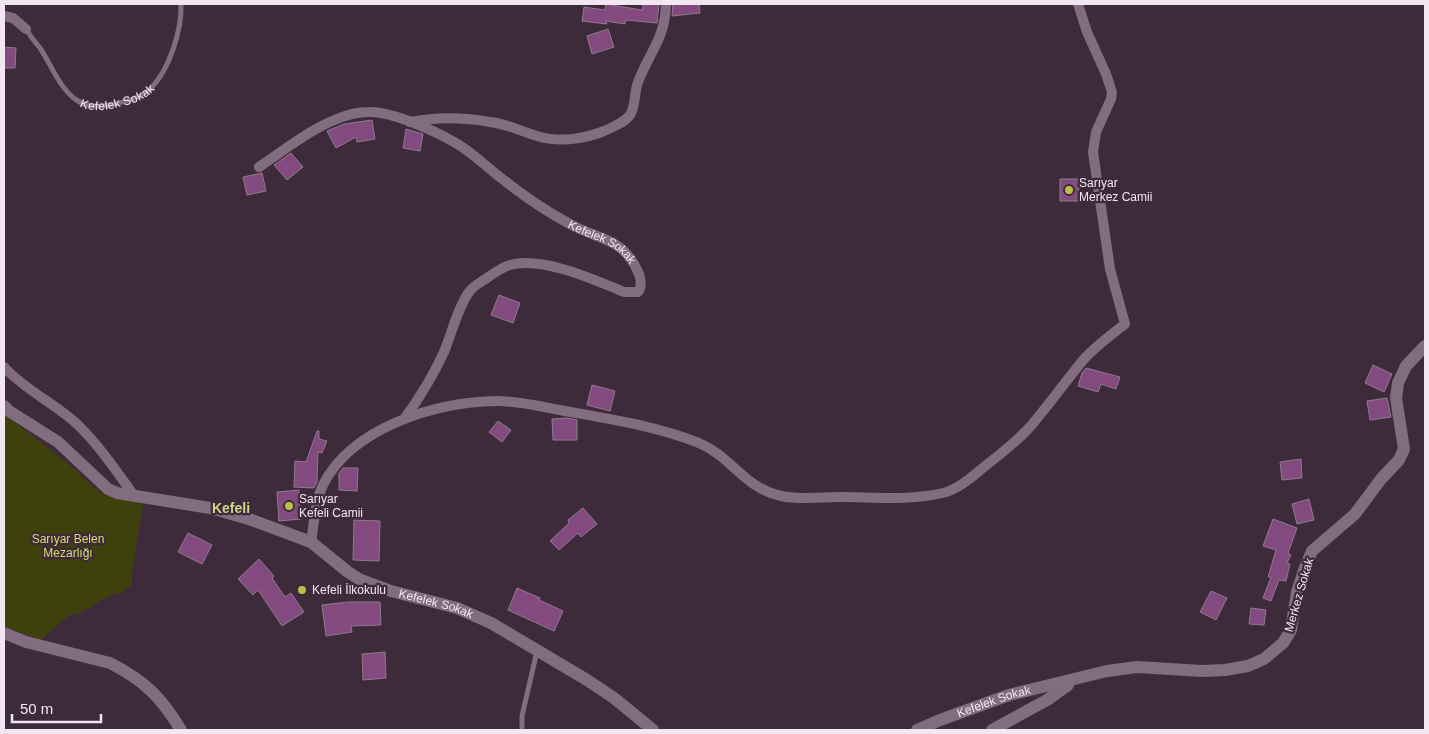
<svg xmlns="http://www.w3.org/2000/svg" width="1429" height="734" font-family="Helvetica,sans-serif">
	<rect width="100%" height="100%" fill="#3d2b3b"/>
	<path fill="#3f410d" d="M4,414l60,46 33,30 10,6 36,8 -11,69v12l-9,7 -14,4 -27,16 -14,4 -28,24 -36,-14z"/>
	<path fill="#824a7f" stroke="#8f7a8d" d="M606,4l36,6 1,-6h16l-2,19 -31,-3 -1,4 -19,-3 1,3 -25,-3 2,-14 21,3z
		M673,4h26l1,9 -28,3z
		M608,29l6,18 -22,7 -5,-18z
		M4,47l12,1 -1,20h-11z
		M372,120l3,19 -18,3 -1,-5 -20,11 -9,-17 17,-7z
		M406,129l17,5 -3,17 -17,-3z
		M291,153l12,14 -16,13 -13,-15z
		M262,173l4,18 -19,4 -4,-18z
		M1060,179h19v22h-19z
		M499,295l21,8 -7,20 -22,-8z
		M1373,365l19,9 -8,18 -19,-9z
		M1086,368l34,9 -4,12 -15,-5 -3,8 -20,-6 4,-13z
		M592,385l23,6 -5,20 -23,-6z
		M1387,398l4,19 -21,3 -3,-19z
		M567,418l10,2v20h-24l-1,-21z
		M498,421l13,9 -9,12 -13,-10z
		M317,431h2v8l8,2 -5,12 -4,-1 -1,30 -3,6 -20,-1 1,-26 11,1z
		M1301,459l1,19 -20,2 -2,-18z
		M343,468h15l-1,23 -18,-1v-17z
		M299,490l2,29 -22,2 -2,-29z
		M1309,499l5,21 -17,4 -5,-20z
		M583,508l14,16 -16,13 -3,-4 -19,17 -9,-9 19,-18 -1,-3z
		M1273,519l24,9 -9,25 3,2 -4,8 3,1 -4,17 -7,-1 -8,21 -8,-3 8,-21h-3l8,-27 -13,-4z
		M354,520l26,1 -1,40 -26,-1z
		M188,533l24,12 -10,19 -24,-12z
		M259,559l15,17 -2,2 13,19 6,-4 13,19 -22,14 -24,-36 -5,5 -15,-16z
		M517,588l23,10 -1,2 24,11 -9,20 -46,-21z
		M1211,591l16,7 -11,22 -16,-8z
		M348,602h32l1,23 -30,1 1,6 -26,4 -4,-31z
		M1251,608l15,2 -2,15 -15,-1z
		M385,652l1,26 -23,2 -1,-26z"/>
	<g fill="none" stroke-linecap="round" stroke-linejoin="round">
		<g stroke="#826d80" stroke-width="5">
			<path id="s1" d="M26,29c4,7 9,13 14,19 11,16 20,42 38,53 11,7 24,6 37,3 12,-3 25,-6 35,-15 19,-18 32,-59 31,-85"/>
			<path d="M522,730v-14l15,-65"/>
		</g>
		<g stroke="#826d80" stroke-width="10">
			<path d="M4,16l9,2 13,11"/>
			<path d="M410,122c26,-5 53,-5 80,0 18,2 30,9 47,14 22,7 47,3 67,-5 9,-4 20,-8 26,-16 6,-9 4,-23 8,-33 12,-31 27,-43 28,-78"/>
			<path id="s2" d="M259,167c23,-15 47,-35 73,-46 11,-5 25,-9 37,-9 22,-1 66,19 85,30 19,10 34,27 51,39 20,16 41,30 63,42 31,18 55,13 71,51 2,6 3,13 -1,18h-14c-29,-12 -82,-36 -114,-27 -8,2 -16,8 -23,13 -6,4 -14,8 -18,14 -12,17 -17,41 -25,60 -11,24 -24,45 -39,66"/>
			<path d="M4,367c21,23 50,36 73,57 22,21 40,48 58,73"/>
			<path d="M311,542c3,-18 4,-41 12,-57 29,-58 113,-83 174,-84 22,0 46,6 68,10 45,8 91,15 134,32 33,14 45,45 82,53 18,4 40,1 59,1 34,0 69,4 103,-4 15,-4 29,-16 41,-26 15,-12 31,-24 45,-39 19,-22 36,-46 55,-69 12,-13 27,-24 41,-35l-15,-55 -17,-117 3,-20 15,-33 1,-7 -6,-18 -19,-42 -9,-28"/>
		</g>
		<g stroke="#826d80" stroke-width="12">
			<path id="s3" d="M4,406l5,5 49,31 50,47 9,4 93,15 39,11 62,23 37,30 11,7 32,12 66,17 34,15 96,57 27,18 39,32"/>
			<path d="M4,633l22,9 84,21c35,18 51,34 71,67"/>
			<path id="s4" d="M917,730l23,-10 69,-25 98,-24 30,-4 65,4 23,-1 23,-4 16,-7 19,-16 8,-13 6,-38 8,-24 7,-17 43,-37 26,-35 18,-19 5,-11 -8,-51 2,-15 8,-17 19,-20"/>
			<path d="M992,730l55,-30 21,-15"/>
		</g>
	</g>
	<g fill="#bac045" stroke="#3d2b3b" stroke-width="2">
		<circle cx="1069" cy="190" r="5"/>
		<circle cx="289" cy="506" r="5"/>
		<circle cx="302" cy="590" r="5"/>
	</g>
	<g text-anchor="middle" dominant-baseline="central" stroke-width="4.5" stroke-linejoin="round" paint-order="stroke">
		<g font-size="12" fill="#f2e6f0" stroke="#3d2b3b">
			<text stroke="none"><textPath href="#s1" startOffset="131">Kefelek Sokak</textPath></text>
			<text stroke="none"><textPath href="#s2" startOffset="395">Kefelek Sokak</textPath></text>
			<text transform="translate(1299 595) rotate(-74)">Merkez Sokak</text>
			<text stroke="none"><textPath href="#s3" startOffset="486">Kefelek Sokak</textPath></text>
			<text stroke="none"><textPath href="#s4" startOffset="82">Kefelek Sokak</textPath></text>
		</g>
		<g font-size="12" fill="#f2e6f0" stroke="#3d2b3b" text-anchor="start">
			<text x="1079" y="183">Sarıyar<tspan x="1079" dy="14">Merkez Camii</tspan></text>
			<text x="299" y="499">Sarıyar<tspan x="299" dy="14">Kefeli Camii</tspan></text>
			<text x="312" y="590">Kefeli İlkokulu</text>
		</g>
		<g font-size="12" fill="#d7dd6e" stroke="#3d2b3b">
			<text x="68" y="539">Sarıyar Belen<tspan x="68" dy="14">Mezarlığı</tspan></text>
		</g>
		<g font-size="14" font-weight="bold" fill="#d0d688" stroke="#3d2b3b">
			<text x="231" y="508">Kefeli</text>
		</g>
	</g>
	<rect width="1429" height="734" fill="none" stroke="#f2e6f0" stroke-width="10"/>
	<path d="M12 714v8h89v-8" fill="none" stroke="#f2e6f0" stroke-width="2.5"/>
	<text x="20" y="714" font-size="15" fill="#f2e6f0" stroke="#3d2b3b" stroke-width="4" paint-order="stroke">50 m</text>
</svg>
